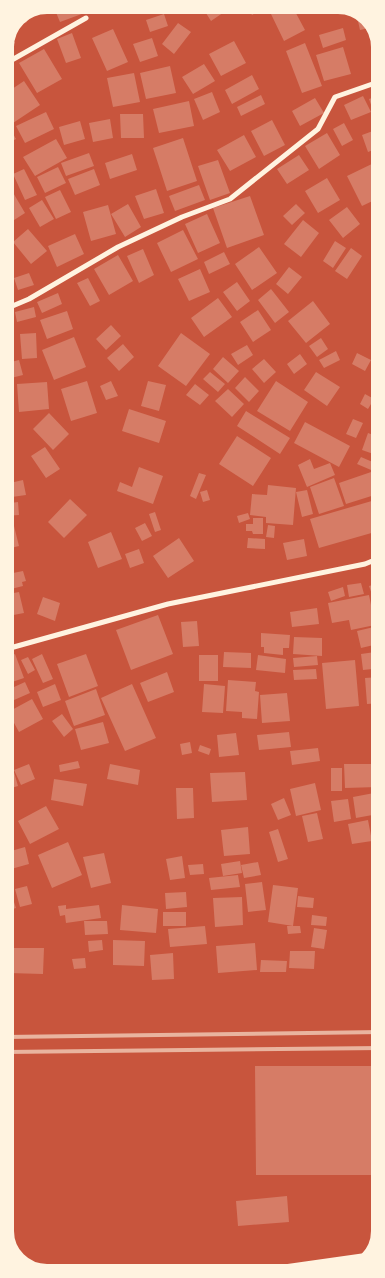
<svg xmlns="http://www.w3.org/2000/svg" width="385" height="1278" font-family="'Fira Sans',sans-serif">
	<rect width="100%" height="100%" fill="#c8553d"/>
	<path fill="#d67c66" d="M52,3h44l2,5 -38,14z
		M215,3h11l4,5 -19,13 -7,-11z
		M245,3h27l-20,12z
		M317,3h22l1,5 -19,5z
		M291,4l14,26 -21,11 -13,-27z
		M355,8l12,6 7,13 -14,3z
		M23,12l4,10 -17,7 6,-14z
		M164,14l4,12 -18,6 -4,-12z
		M178,23l13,9 -17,22 -12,-10z
		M343,28l3,12 -23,8 -4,-13z
		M113,29l15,33 -21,9 -15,-33z
		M8,32l7,11 -12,7v-5z
		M72,33l9,25 -15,5 -9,-24z
		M379,33l2,3v31l-12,-31z
		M152,38l6,18 -18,6 -7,-18z
		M234,41l12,22 -25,13 -12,-22z
		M305,43l17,43 -20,7 -16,-42z
		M343,47l8,27 -27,7 -8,-26z
		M44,49l18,30 -25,14 -18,-30z
		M204,64l11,17 -22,13 -11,-17z
		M170,66l6,27 -30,6 -6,-26z
		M134,73l6,29 -27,5 -6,-29z
		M252,75l7,14 -27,15 -7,-14z
		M24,81l16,24 -27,18 -10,-16v-12z
		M212,92l8,20 -17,8 -9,-21z
		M261,95l4,9 -24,12 -4,-9z
		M381,95v22l-5,2 -7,-20z
		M363,96l8,16 -20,8 -7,-15z
		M315,98l9,15 -24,13 -8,-15z
		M189,101l5,25 -35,7 -6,-24z
		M46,112l8,17 -29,14 -9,-17z
		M120,114h23l1,24h-23z
		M3,116l13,23 -11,6 -2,-3z
		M110,119l3,19 -20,4 -4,-19z
		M272,120l13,25 -21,11 -13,-25z
		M80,121l5,18 -21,6 -5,-18z
		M344,123l9,17 -11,6 -9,-17z
		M381,128v19l-13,5 -6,-17z
		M327,133l13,22 -21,14 -14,-23z
		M244,135l12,22 -26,14 -13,-21z
		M183,138l14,43 -30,10 -14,-43z
		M56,139l11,19 -32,18 -12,-19z
		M89,153l5,13 -28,10 -5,-13z
		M132,154l5,16 -27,9 -5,-16z
		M299,155l10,15 -22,14 -10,-15z
		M218,160l12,33 -20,7 -12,-34z
		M378,161l3,7v29l-19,9 -15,-30z
		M58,167l8,16 -21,10 -8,-16z
		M24,169l13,26 -12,5 -12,-26z
		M94,169l6,16 -25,10 -7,-16z
		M327,178l13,22 -22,13 -13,-22z
		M8,184l17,29 -14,9 -8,-11v-24z
		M199,185l6,15 -30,11 -6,-15z
		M156,189l8,24 -20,6 -9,-23z
		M60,190l11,22 -15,7 -11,-22z
		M250,196l14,39 -37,13 -14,-40z
		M42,200l12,19 -14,8 -11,-19z
		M128,204l13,23 -16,10 -14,-23z
		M296,204l9,9 -13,12 -9,-9z
		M108,205l8,29 -25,7 -8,-29z
		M347,207l13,17 -17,14 -14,-18z
		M207,214l13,29 -22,10 -13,-29z
		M303,220l16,13 -18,24 -17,-13z
		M28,229l19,22 -16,13 -18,-22z
		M183,230l15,29 -27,13 -14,-29z
		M75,234l9,20 -27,13 -9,-21z
		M335,241l11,7 -13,20 -10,-7z
		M259,247l18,26 -25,17 -17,-26z
		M351,248l11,8 -15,23 -12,-8z
		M143,249l11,26 -15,8 -12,-27z
		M224,252l6,12 -21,10 -5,-12z
		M118,255l15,26 -24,14 -15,-26z
		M289,267l13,10 -14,17 -12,-10z
		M200,269l10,23 -21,9 -11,-22z
		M29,273l5,12 -16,5 -4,-12z
		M88,278l12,23 -10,5 -13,-23z
		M237,282l13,19 -13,10 -14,-19z
		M271,289l18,23 -14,11 -17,-23z
		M58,293l4,11 -20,9 -5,-11z
		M218,298l14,19 -28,20 -13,-19z
		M313,301l17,23 -24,19 -18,-22z
		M34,307l2,10 -19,5 -2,-10z
		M258,310l13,20 -18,12 -13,-20z
		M67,311l6,18 -26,10 -7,-19z
		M4,315l10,29 -10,4 -1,-32z
		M111,325l10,11 -15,14 -10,-11z
		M36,333l1,25 -15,1 -2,-25z
		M181,333l29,21 -24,32 -28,-20z
		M74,337l12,30 -32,13 -12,-30z
		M321,338l7,11 -11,8 -8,-11z
		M123,344l11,13 -15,14 -12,-13z
		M247,345l6,10 -15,10 -7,-11z
		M336,351l4,9 -16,8 -5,-8z
		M357,353l14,7 -6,11 -13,-7z
		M300,354l7,10 -13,10 -7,-10z
		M223,357l16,14 -11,12 -15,-14z
		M264,359l12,13 -12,11 -12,-14z
		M19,360l4,15 -20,5v-16z
		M210,372l15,12 -7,8 -15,-13z
		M316,372l24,15 -13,19 -23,-16z
		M245,377l14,14 -10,11 -14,-14z
		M87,381l10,32 -26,8 -10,-32z
		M111,381l7,15 -12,4 -6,-14z
		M148,381l18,4 -7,26 -18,-5z
		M276,381l32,21 -18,29 -33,-20z
		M47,382l2,27 -30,3 -2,-28z
		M195,384l14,11 -9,10 -14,-10z
		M3,386h8v35h-8z
		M228,389l16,15 -12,13 -17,-16z
		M365,394l9,5 -6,10 -8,-5z
		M129,409l37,12 -7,22 -37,-12z
		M246,411l44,27 -10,16 -43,-28z
		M49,413l20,21 -16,16 -20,-21z
		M353,419l10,4 -7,15 -10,-4z
		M305,422l45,24 -11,21 -45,-24z
		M368,433l14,5v19l-20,-7z
		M237,436l34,22 -18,28 -34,-22z
		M45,447l15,22 -14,9 -15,-22z
		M361,457l21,9 -4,7 -21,-9z
		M310,459l4,10 16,-6 5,12 -28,12 -9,-22z
		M3,463h4l3,24 -7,1z
		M139,467l24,9 -10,28 -36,-13 3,-9 12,5z
		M374,471l7,22 -35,11 -7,-21z
		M199,473l7,2 -10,24 -6,-3z
		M334,478l10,28 -25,8 -9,-27z
		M23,480l3,15 -14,2 -2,-14z
		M268,485l28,3 -3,37 -27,-2v-6l-16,-2 2,-21 15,1z
		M207,490l3,10 -7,2 -3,-10z
		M307,490l6,24 -11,3 -6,-25z
		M382,498v32l-63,18 -9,-29z
		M70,499l17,16 -23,23 -16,-16z
		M18,502l1,13 -16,1v-12z
		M155,512l6,18 -6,2 -6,-18z
		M248,513l2,6 -11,4 -2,-7z
		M253,518h10v16h-10l-1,-3h-6v-7h7z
		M145,523l7,13 -10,5 -7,-13z
		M268,525l7,1 -1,12 -8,-1z
		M14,526l5,20 -16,4v-21z
		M111,532l11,27 -24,9 -10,-26z
		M179,538l15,23 -26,17 -15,-22z
		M248,538l17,1v10l-18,-1z
		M304,539l3,17 -20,4 -4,-17z
		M139,549l5,14 -14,5 -5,-14z
		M23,571l3,10 -4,1 1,4 -20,5v-9l11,-2 -1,-7z
		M382,582v19l-7,2 -6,-17z
		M361,583l3,11 -15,3 -2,-12z
		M343,587l2,9 -14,5 -3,-9z
		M19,592l5,21 -21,4v-22z
		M369,595l6,30 -24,5 -2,-10 -17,3 -4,-20z
		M43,597l17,6 -5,18 -18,-7z
		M317,608l2,16 -27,3 -2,-15z
		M158,615l15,39 -42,16 -15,-40z
		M197,621l2,25 -16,1 -2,-25z
		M374,627l4,17 -17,4 -4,-17z
		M261,633l29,2 -1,13h-6v7l-19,-2v-6h-3z
		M294,637l28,1v18l-29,-2z
		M382,651v17l-19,2 -2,-16z
		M224,652l27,1v15l-28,-1z
		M15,654l9,24 -21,7v-26z
		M42,654l11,25 -10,4 -11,-24z
		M86,654l12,32 -29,11 -12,-33z
		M199,655h19v26h-19z
		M258,655l28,4 -1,14 -29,-3z
		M317,656l1,9 -24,2 -1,-9z
		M28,657l7,13 -7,4 -7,-14z
		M355,660l4,46 -33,3 -4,-46z
		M316,669l1,10 -23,1 -1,-10z
		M167,672l7,20 -26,10 -8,-19z
		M379,677l3,26 -15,1 -2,-26z
		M228,680l28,2 -1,9 4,1 -2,27 -15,-1v-6l-16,-1z
		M25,682l5,11 -25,11 -2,-12z
		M55,684l6,16 -18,7 -6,-15z
		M132,684l24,54 -31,13 -24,-53z
		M204,684l21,2 -2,27 -21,-1z
		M96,689l9,26 -31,11 -9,-25z
		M287,693l3,28 -28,2 -2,-28z
		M32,699l11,20 -24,13 -11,-20z
		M62,714l11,15 -9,8 -12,-16z
		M103,722l6,21 -28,7 -6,-21z
		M289,732l2,15 -32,3 -2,-15z
		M236,733l3,22 -20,2 -2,-22z
		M190,742l2,11 -10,2 -2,-11z
		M200,745l11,4 -2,6 -11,-4z
		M318,748l2,13 -28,4 -2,-14z
		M78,761l2,7 -20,4 -1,-7z
		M29,764l6,15 -14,6 -7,-15z
		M110,764l30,6 -2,15 -31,-6z
		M344,764h33l1,23 -33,1z
		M331,768h11v23h-11z
		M14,772l4,14 -10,3 -4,-14z
		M245,772l2,28 -35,2 -2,-29z
		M54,779l33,5 -4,22 -32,-6z
		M315,783l6,27 -25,6 -6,-27z
		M176,788h17l1,30 -17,1z
		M374,793l4,21 -22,4 -3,-21z
		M284,798l7,17 -13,5 -7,-16z
		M348,799l3,20 -17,3 -3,-21z
		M3,806h3l5,34 -7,1z
		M46,806l13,23 -29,15 -12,-23z
		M317,813l6,26 -15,3 -6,-26z
		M368,820l4,21 -20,3 -4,-20z
		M382,820v20l-8,1 -2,-20z
		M248,827l2,27 -26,2 -3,-26z
		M278,829l10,30 -10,3 -9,-30z
		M68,842l14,33 -30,13 -14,-33z
		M25,847l4,17 -25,7v-18z
		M104,853l7,30 -20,5 -8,-31z
		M182,856l3,22 -15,2 -4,-21z
		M240,861l2,12 -19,3 -2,-12z
		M258,862l3,13 -17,3 -3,-13z
		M203,864l1,10 -14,1 -2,-10z
		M238,875l2,12 -29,3 -2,-12z
		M4,878h2l10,30 -12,4z
		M262,882l4,28 -18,2 -3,-28z
		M273,885l25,3 -5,38 -25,-4z
		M27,886l5,18 -12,3 -5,-18z
		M186,892l1,15 -21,2 -1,-16z
		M298,896l16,2 -1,10 -16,-1z
		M242,897l1,28 -28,2 -2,-29z
		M66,905v4l33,-4 2,13 -35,5 -1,-8 -5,1 -2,-10z
		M122,905l36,4 -2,24 -36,-3z
		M163,912h23v14h-23z
		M312,915l15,2 -1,9 -15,-1z
		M84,921h23l1,13 -23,1z
		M205,926l2,18 -37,3 -2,-18z
		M287,926h13l1,7 -13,1z
		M314,928l13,2 -3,19 -13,-2z
		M102,940l1,10 -14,2 -1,-11z
		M113,940l32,1 -1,25 -31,-1z
		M255,943l2,27 -39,3 -2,-27z
		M9,948h35l-1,26 -35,-1z
		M290,951h25l-1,18 -25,-1z
		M173,953l1,26 -22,1 -2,-25z
		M85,958l1,10 -12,1 -2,-10z
		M261,960l26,1 -1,11h-26z
		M255,1066h127v109h-126z
		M287,1196l2,26 -51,4 -2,-25z"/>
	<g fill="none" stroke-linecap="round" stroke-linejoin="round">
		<path stroke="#fff3e0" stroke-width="5" d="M3,65l83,-47
			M3,310l26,-11 89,-52 64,-30 48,-18 88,-70 17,-32 46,-16
			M3,650l165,-46 197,-40 17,-7"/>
		<path stroke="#fff3e0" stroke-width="12" d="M260,1274l113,-16"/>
		<path stroke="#e9b49f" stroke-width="4" d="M4,1037l378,-5
			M4,1052l378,-4"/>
	</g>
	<path d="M0 0H385V1278H0ZM47 11H338A36 36 0 0 1 374 47V1231A36 36 0 0 1 338 1267H47A36 36 0 0 1 11 1231V47A36 36 0 0 1 47 11Z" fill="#fff3e0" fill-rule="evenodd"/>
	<path fill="none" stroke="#fff3e0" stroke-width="6" d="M47 11H338A36 36 0 0 1 374 47V1231A36 36 0 0 1 338 1267H47A36 36 0 0 1 11 1231V47A36 36 0 0 1 47 11Z"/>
</svg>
